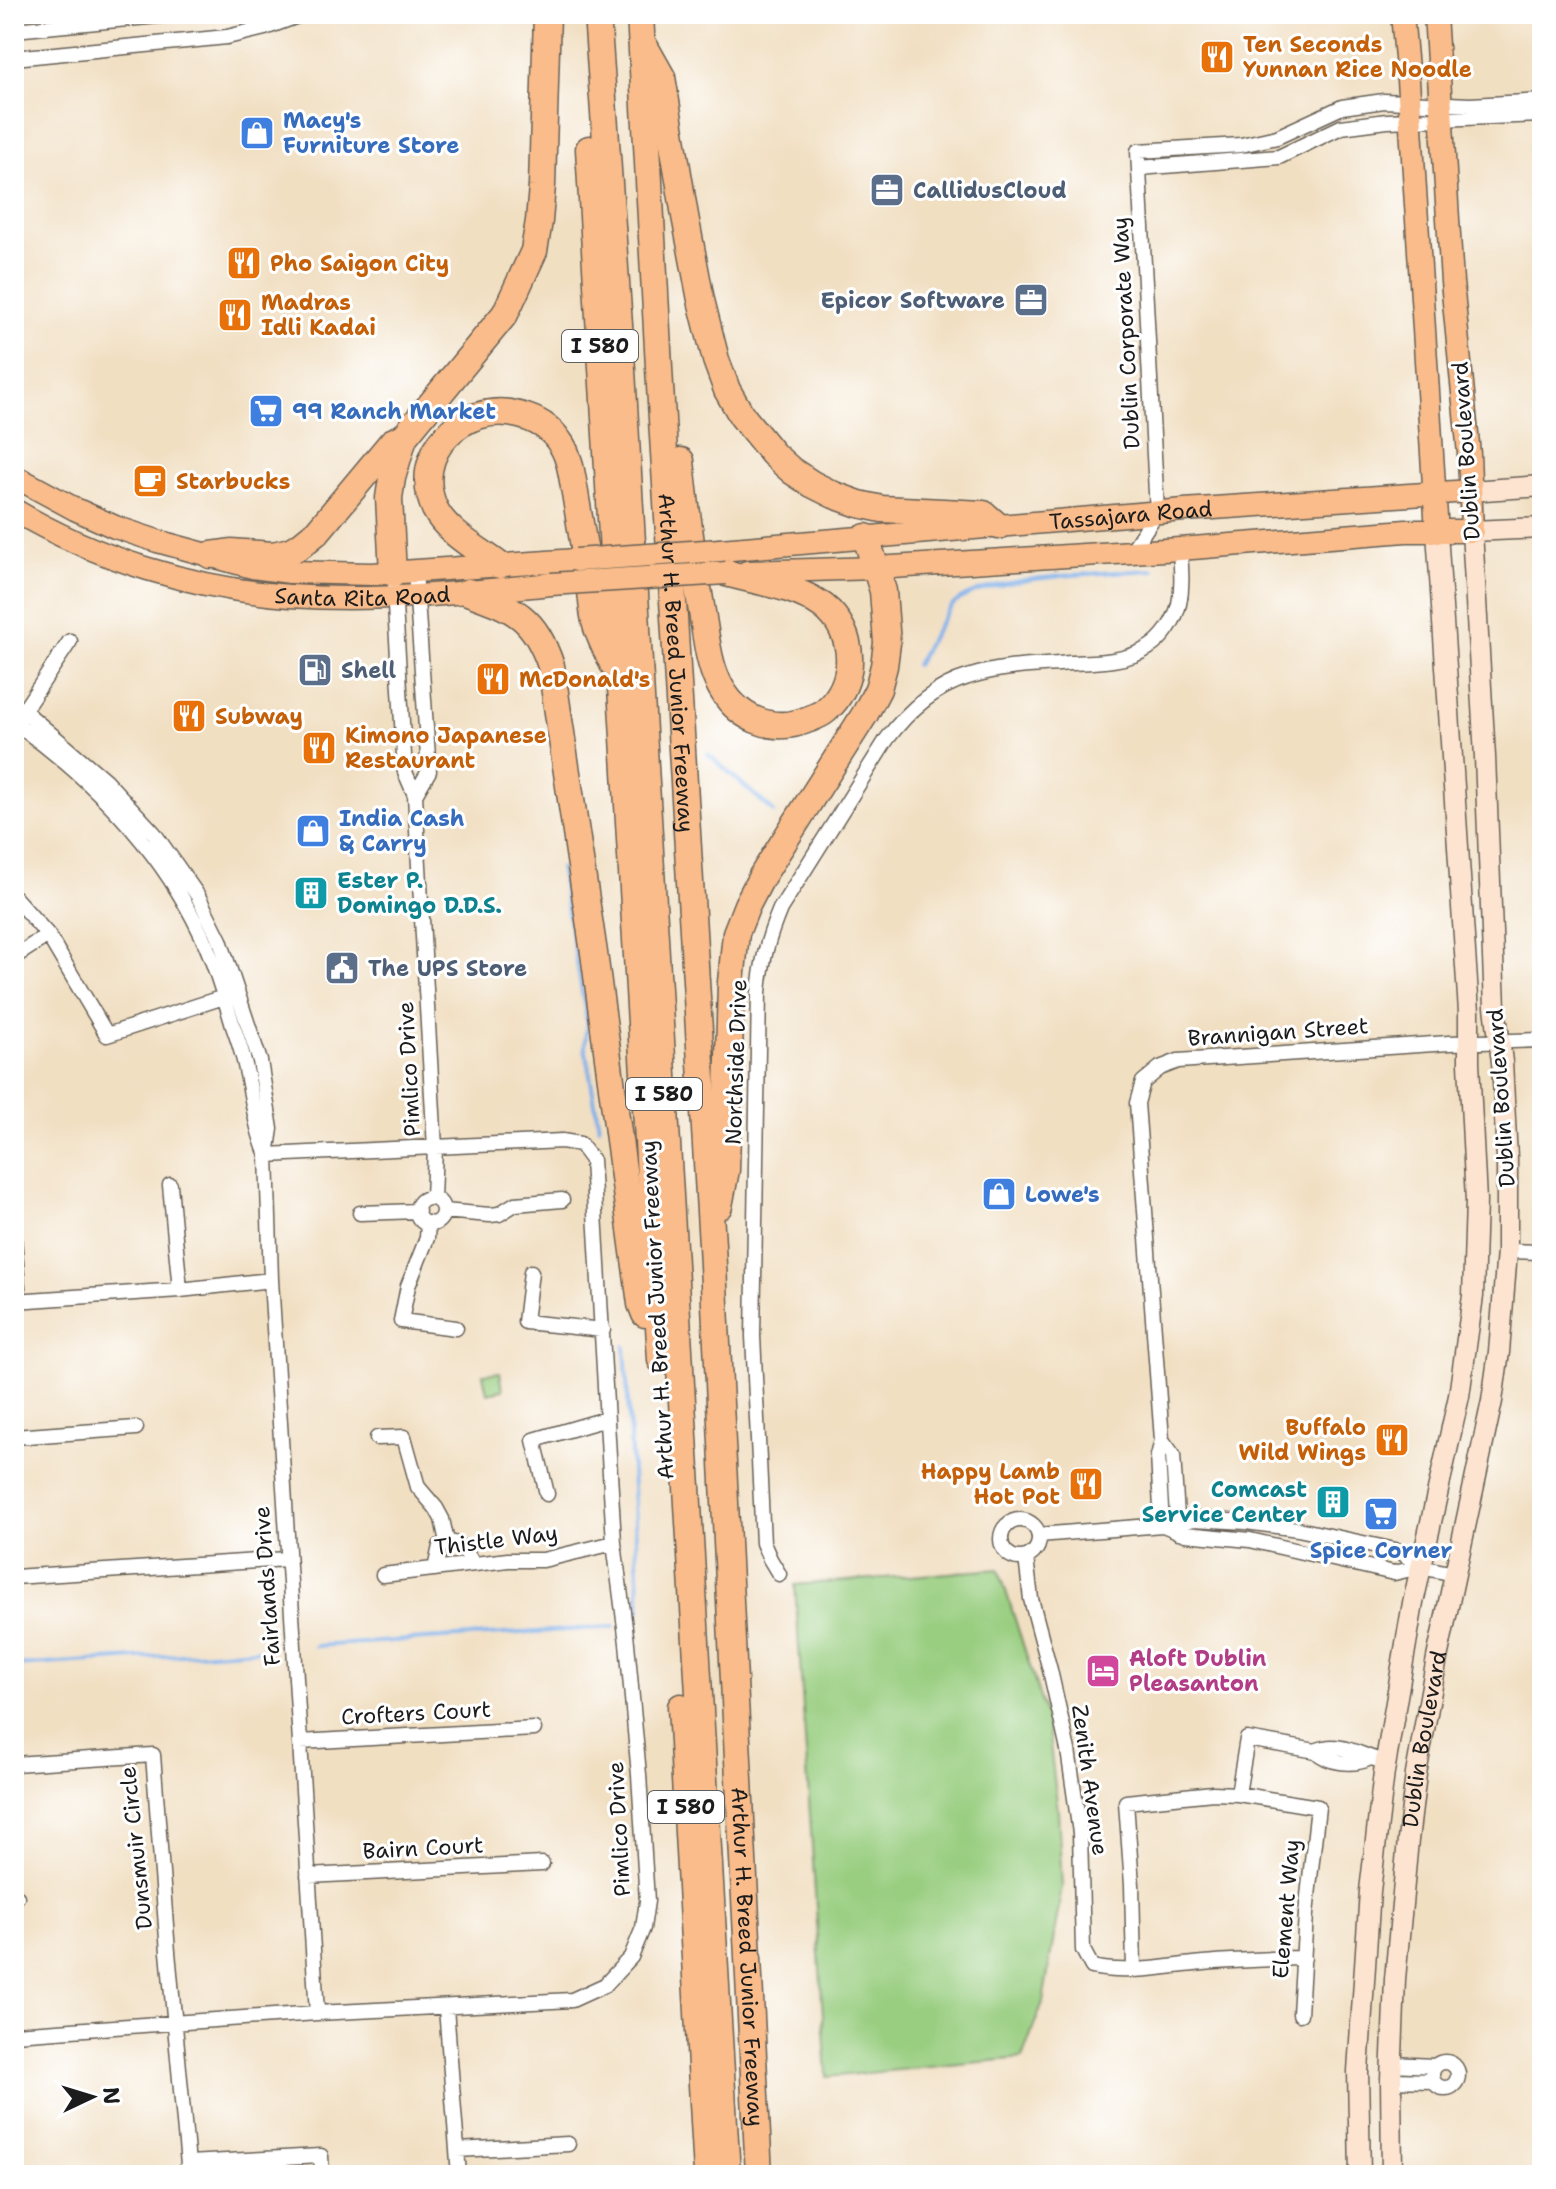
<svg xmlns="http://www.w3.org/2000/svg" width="1556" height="2189" font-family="'Shantell Sans',sans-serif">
	<rect width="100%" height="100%" fill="#fff"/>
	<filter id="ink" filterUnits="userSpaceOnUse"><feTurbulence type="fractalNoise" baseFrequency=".0125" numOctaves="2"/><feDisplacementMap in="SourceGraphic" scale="16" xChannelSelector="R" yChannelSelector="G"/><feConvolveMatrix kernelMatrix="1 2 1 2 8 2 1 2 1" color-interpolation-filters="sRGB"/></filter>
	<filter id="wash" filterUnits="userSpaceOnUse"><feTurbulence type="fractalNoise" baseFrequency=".006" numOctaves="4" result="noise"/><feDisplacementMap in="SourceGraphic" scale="32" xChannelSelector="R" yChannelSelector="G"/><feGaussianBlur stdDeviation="1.8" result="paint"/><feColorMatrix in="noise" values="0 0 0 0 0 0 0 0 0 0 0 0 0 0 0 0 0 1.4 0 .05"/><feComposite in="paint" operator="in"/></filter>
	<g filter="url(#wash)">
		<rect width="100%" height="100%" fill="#f1dfc2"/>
		<path fill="#99ce80" stroke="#5a754e" stroke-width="2" d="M500,1372l3,18 -16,3 -4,-19z
			M999,1569l48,151 11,91 4,76 -19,115 -21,56 -195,19 -32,-492z"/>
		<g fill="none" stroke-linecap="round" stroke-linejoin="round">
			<path stroke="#7dafe9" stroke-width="4" d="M916,665c8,-14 28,-53 39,-62 34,-28 153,-30 199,-33
				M708,754l66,58
				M560,868l27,152 -2,26 14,81
				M625,1346l15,265
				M315,1646l299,-19
				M14,1666l258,-17"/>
		</g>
	</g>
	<g filter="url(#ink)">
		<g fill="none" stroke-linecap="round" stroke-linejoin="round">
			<g stroke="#676056" stroke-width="17">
				<path id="minor" d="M14,30l165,-16
					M14,58l213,-21 38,-9 38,-14
					M1139,168l140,-11 62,-30 46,-6 155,-6
					M1131,552l26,-40 -19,-361 103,-6 36,-8 65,-30 42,-6 86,4 72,-4
					M415,571l14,200 -14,24
					M394,590l11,182 10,23 20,353 -2,50
					M14,706l10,5 81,69 49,53 44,63 22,44 40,121 11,68 -4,26 4,125 46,733
					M18,719l52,-78
					M14,722c80,58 152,131 192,223 11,26 19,54 27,81 4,11 8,23 11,35 8,32 10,63 23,94
					M14,897l34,38 59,100 126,-41
					M14,957l34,-22
					M170,1185l10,105
					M417 1211a13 13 0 1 1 26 0a13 13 0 1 1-26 0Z
					M443,1211l47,4 9,-1 16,-10 47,-4
					M360,1213l58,-2
					M428,1223l-1,15 -19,48 -7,35 55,7
					M14,1238l5,62
					M1507,1251l35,1
					M531,1272l-6,50 78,8
					M14,1301l166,-11 91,-10
					M14,1437l122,-9
					M377,1438l27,-1 14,50 18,21 6,11 5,23
					M1162,1440l11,15 5,77
					M547,1494l-13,-54 72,-21
					M1001 1539a19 19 0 1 1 38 0a19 19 0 1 1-38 0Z
					M1162,1525l-4,-69 4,-16 -25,-337 6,-21 17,-14 18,-7 271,-18 93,-3
					M1163,1525l22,9 65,6 144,33 26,-6
					M1039,1535l123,-10 32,-6 52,3 52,7 102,22 20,16 35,7
					M1026,1558l5,41 19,71 18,80 12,83 3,117 9,17c35,8 75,-1 112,-4 33,-3 67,-4 100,-5
					M435,1569l5,-23c16,-10 26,4 33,18
					M779,1574l-9,-15 -7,-16 -10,-207 6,-344c3,-32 9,-54 21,-83l107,-170c21,-28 47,-52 81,-62 34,-11 68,-11 103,-14 25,-1 55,-1 77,-15 15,-9 27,-27 31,-44 4,-18 2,-36 1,-55
					M383,1575l125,-15h35l71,-17
					M14,1577l273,-18
					M300,1742l234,-13
					M1368,1759c-16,7 -40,4 -52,-8 24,-12 47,7 70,11
					M14,1764l139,-9 15,197 21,223
					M1238,1794l9,-55 69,12
					M308,1876l234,-12
					M14,1898l3,-1
					M1134,1969l-2,-84 -6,-83 87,-9 25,1 80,13 -12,107 -6,100
					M446,2008l13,167
					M14,2034l303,-21 255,-13 33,-15 26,-28 12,-29 4,-27 -8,-126 -12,-132 -13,-100 -22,-383 -12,-16 -18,-3 -295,14
					M1432 2075a13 13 0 1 1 26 0a13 13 0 1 1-26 0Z
					M1391,2064l44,2
					M1391,2080l42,1
					M457,2150l111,-6
					M188,2163l133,-7 1,19"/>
			</g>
			<g stroke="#676056" stroke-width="23">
				<g id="secondary">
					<path d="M1470,491l72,-5"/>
					<path d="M1360,2175l-2,-104 12,-180 14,-119 29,-169 46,-207 14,-100 3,-95 -7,-138v-51l-32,-480"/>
					<path id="s1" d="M1392,2175l-1,-95 4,-101 13,-139 8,-66 21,-116 55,-257 7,-49 8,-101v-93l-5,-96 -7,-55 -10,-250 -13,-226 70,-3"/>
				</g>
			</g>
			<g stroke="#676056" stroke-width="25">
				<g id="primary">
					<path d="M1402,14l6,66 29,452"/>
					<path d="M14,476l61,33 40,18 42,14 95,26 38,5 82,2 204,-14"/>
					<path id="s2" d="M14,510c82,49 181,79 276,86 87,6 175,-3 261,-12"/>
					<path id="s3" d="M720,550l464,-40 286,-19"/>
					<path d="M747,572l129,-4 304,-19 226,-18h66l-3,-77 -17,-172 -17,-268"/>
				</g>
			</g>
			<g stroke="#676056" stroke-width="29">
				<g id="motorway">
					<path d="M597,14l24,339 106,1822"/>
					<path id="s4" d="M640,14l20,372 52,859 47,930"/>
					<path d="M644,45l18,32 23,139 16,84 15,60 11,30 15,26 31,38 19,17 20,13 22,11 25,9 23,5 102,5 14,12"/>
					<path d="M589,149l72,1211"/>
					<path d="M681,461c5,51 12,101 21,151 4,23 6,49 16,70 17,36 54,53 91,37 5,-2 11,-4 16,-8 33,-27 32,-79 -2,-105 -27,-20 -65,-24 -97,-33"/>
					<path d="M210,555l21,-3 42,3 17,-4 11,-6 16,-13 75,-90 12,-5"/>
					<path d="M499,565c-21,-16 -52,-32 -64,-56 -26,-56 29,-109 84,-94 16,4 31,12 40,26 11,14 13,35 16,52 5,30 10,60 15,90 2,14 2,29 6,42 4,13 11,27 17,39"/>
					<path d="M393,573l-4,-75 3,-20 12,-41 101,-123 29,-63 5,-30 3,-35 5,-172"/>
					<path d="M468,592c47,17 66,24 83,74l43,287 47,351 4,10"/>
					<path d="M719,1206l7,-36 5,-188 5,-49 11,-28 15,-29 103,-162 13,-25 6,-23 3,-23 -4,-52 -17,-54"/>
					<path d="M681,1707l26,468"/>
				</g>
			</g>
			<use href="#minor" stroke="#fff" stroke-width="14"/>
			<use href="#secondary" stroke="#fde4d0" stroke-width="20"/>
			<use href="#primary" stroke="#f9bc8a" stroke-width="22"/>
			<use href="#motorway" stroke="#f9bc8a" stroke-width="26"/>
			<g stroke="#676056" stroke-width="25" stroke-linecap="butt">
				<path id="primary-bridge" d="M576,560l144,-10
					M551,584l175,-11"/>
			</g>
			<use href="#primary-bridge" stroke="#f9bc8a" stroke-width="22"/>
		</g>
	</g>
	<defs>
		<g id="restaurant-square" transform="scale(1.8)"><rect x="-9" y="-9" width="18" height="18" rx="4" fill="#e8710a" stroke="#fff"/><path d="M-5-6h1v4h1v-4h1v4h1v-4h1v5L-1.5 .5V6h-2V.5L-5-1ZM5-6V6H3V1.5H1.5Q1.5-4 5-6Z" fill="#fff"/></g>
		<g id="shop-square" transform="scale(1.8)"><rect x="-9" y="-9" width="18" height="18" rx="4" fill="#3f7fe0" stroke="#fff"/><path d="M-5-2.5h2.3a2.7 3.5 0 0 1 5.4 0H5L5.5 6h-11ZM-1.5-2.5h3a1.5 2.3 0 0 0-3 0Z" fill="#fff"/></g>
		<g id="office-square" transform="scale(1.8)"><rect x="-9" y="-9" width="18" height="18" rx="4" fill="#5c6f8a" stroke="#fff"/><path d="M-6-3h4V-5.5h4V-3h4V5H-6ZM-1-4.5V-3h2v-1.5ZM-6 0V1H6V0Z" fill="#fff"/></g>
		<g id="supermarket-square" transform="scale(1.8)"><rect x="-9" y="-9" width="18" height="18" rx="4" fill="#3f7fe0" stroke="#fff"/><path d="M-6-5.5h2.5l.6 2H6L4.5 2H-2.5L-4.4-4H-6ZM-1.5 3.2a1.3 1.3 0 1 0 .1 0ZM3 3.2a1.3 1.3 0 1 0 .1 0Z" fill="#fff"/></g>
		<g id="cafe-square" transform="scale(1.8)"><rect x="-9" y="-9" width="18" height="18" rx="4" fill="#e8710a" stroke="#fff"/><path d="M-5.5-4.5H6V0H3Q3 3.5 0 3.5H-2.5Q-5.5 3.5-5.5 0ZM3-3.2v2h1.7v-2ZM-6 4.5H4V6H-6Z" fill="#fff"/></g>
		<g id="fuel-square" transform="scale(1.8)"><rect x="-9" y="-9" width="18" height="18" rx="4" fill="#5c6f8a" stroke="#fff"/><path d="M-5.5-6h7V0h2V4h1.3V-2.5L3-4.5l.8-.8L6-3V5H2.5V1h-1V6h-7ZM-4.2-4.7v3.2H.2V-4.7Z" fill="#fff"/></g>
		<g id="building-square" transform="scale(1.8)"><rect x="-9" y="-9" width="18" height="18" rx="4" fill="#0f9aa8" stroke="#fff"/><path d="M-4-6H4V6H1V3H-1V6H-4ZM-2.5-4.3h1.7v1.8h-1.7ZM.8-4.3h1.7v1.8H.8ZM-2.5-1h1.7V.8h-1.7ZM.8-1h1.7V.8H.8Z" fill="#fff"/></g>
		<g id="civic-square" transform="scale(1.8)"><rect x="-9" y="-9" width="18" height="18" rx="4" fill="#5c6f8a" stroke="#fff"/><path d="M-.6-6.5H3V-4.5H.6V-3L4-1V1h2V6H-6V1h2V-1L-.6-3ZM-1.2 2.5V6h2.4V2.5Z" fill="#fff"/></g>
		<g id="hotel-square" transform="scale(1.8)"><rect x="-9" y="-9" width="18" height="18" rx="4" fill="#d1479c" stroke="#fff"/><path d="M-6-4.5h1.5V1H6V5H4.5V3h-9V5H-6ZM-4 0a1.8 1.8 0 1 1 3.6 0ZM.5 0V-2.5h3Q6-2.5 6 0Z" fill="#fff"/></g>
	</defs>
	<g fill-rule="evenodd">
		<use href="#restaurant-square" x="1217" y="57"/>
		<use href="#shop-square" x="257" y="133"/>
		<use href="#office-square" x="887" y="190"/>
		<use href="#restaurant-square" x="244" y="263"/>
		<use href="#office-square" x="1031" y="300"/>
		<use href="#restaurant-square" x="235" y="315"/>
		<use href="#supermarket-square" x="266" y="411"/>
		<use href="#cafe-square" x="150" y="481"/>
		<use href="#fuel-square" x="315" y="670"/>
		<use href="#restaurant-square" x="493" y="679"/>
		<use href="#restaurant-square" x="189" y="716"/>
		<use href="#restaurant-square" x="319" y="748"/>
		<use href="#shop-square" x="313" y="831"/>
		<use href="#building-square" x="311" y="893"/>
		<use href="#civic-square" x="342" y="968"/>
		<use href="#shop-square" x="999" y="1194"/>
		<use href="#restaurant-square" x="1392" y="1440"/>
		<use href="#restaurant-square" x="1086" y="1484"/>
		<use href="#building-square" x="1333" y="1502"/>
		<use href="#supermarket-square" x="1381" y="1514"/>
		<use href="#hotel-square" x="1103" y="1671"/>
	</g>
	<g text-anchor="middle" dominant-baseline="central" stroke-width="6" stroke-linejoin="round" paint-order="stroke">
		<g fill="#fff" stroke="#606060" stroke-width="2">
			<rect x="562" y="330" width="76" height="32" rx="6"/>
			<rect x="626" y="1078" width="76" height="32" rx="6"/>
			<rect x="648" y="1791" width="76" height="32" rx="6"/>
		</g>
		<g font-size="20" font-weight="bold" fill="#1c1c1c">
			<text x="600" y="346">I 580</text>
			<text x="664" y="1094">I 580</text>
			<text x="686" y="1807">I 580</text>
		</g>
		<g font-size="22" font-weight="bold" fill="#c56008" stroke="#fff" text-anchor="start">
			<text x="1243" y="44">Ten Seconds<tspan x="1243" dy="25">Yunnan Rice Noodle</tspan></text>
			<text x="270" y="263">Pho Saigon City</text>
			<text x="261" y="302">Madras<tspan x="261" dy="25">Idli Kadai</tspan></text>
			<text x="176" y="481">Starbucks</text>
			<text x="519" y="679">McDonald's</text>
			<text x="215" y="716">Subway</text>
			<text x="345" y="735">Kimono Japanese<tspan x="345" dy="25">Restaurant</tspan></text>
			<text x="1366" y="1427" text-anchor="end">Buffalo<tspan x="1366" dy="25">Wild Wings</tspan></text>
			<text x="1060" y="1471" text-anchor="end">Happy Lamb<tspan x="1060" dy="25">Hot Pot</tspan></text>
		</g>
		<g font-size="22" font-weight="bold" fill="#366cbe" stroke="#fff" text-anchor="start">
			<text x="283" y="120">Macy's<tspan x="283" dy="25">Furniture Store</tspan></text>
			<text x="292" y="411">99 Ranch Market</text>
			<text x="339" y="818">India Cash<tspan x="339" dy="25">&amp; Carry</tspan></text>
			<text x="1025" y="1194">Lowe's</text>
			<text x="1381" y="1550" text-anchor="middle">Spice Corner</text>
		</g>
		<g font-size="22" font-weight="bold" fill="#4e5e75" stroke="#fff" text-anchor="start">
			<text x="913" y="190">CallidusCloud</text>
			<text x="1005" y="300" text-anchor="end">Epicor Software</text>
			<text x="341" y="670">Shell</text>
			<text x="368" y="968">The UPS Store</text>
		</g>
		<g font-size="22" fill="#1c1c1c" stroke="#fff">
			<text transform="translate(1126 333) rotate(-93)">Dublin Corporate Way</text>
			<text transform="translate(1466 451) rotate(-94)">Dublin Boulevard</text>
			<text stroke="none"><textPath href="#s3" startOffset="412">Tassajara Road</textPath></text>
			<text stroke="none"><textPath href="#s2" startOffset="364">Santa Rita Road</textPath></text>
			<text stroke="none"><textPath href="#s4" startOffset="650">Arthur H. Breed Junior Freeway</textPath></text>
			<text transform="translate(1278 1032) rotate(-4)">Brannigan Street</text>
			<text transform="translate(736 1062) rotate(-88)">Northside Drive</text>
			<text transform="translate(409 1069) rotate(-93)">Pimlico Drive</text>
			<text transform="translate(1501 1098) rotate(-94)">Dublin Boulevard</text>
			<text transform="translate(657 1310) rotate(-93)">Arthur H. Breed Junior Freeway</text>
			<text transform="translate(496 1540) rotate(-7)">Thistle Way</text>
			<text transform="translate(267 1586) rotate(-94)">Fairlands Drive</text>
			<text transform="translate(416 1713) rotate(-3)">Crofters Court</text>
			<text stroke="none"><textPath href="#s1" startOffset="438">Dublin Boulevard</textPath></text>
			<text transform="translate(1090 1780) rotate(82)">Zenith Avenue</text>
			<text transform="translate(619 1829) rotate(-93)">Pimlico Drive</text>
			<text transform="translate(136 1848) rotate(-96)">Dunsmuir Circle</text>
			<text transform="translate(423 1848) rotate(-3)">Bairn Court</text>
			<text transform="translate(1286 1909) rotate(-85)">Element Way</text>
			<text stroke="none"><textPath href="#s4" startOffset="1946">Arthur H. Breed Junior Freeway</textPath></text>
		</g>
		<g font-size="22" font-weight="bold" fill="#0d838f" stroke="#fff" text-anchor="start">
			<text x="337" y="880">Ester P.<tspan x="337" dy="25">Domingo D.D.S.</tspan></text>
			<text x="1307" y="1489" text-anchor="end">Comcast<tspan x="1307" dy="25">Service Center</tspan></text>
		</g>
		<g font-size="22" font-weight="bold" fill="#b23c85" stroke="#fff" text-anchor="start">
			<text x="1129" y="1658">Aloft Dublin<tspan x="1129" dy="25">Pleasanton</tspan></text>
		</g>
	</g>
	<rect width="1556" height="2189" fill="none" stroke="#fff" stroke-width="48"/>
	<g transform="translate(92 2097) rotate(86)" stroke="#ffffff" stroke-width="6" paint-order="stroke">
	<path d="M0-6L14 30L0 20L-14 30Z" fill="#1c1c1c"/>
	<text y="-12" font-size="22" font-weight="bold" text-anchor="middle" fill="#1c1c1c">N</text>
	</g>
</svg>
